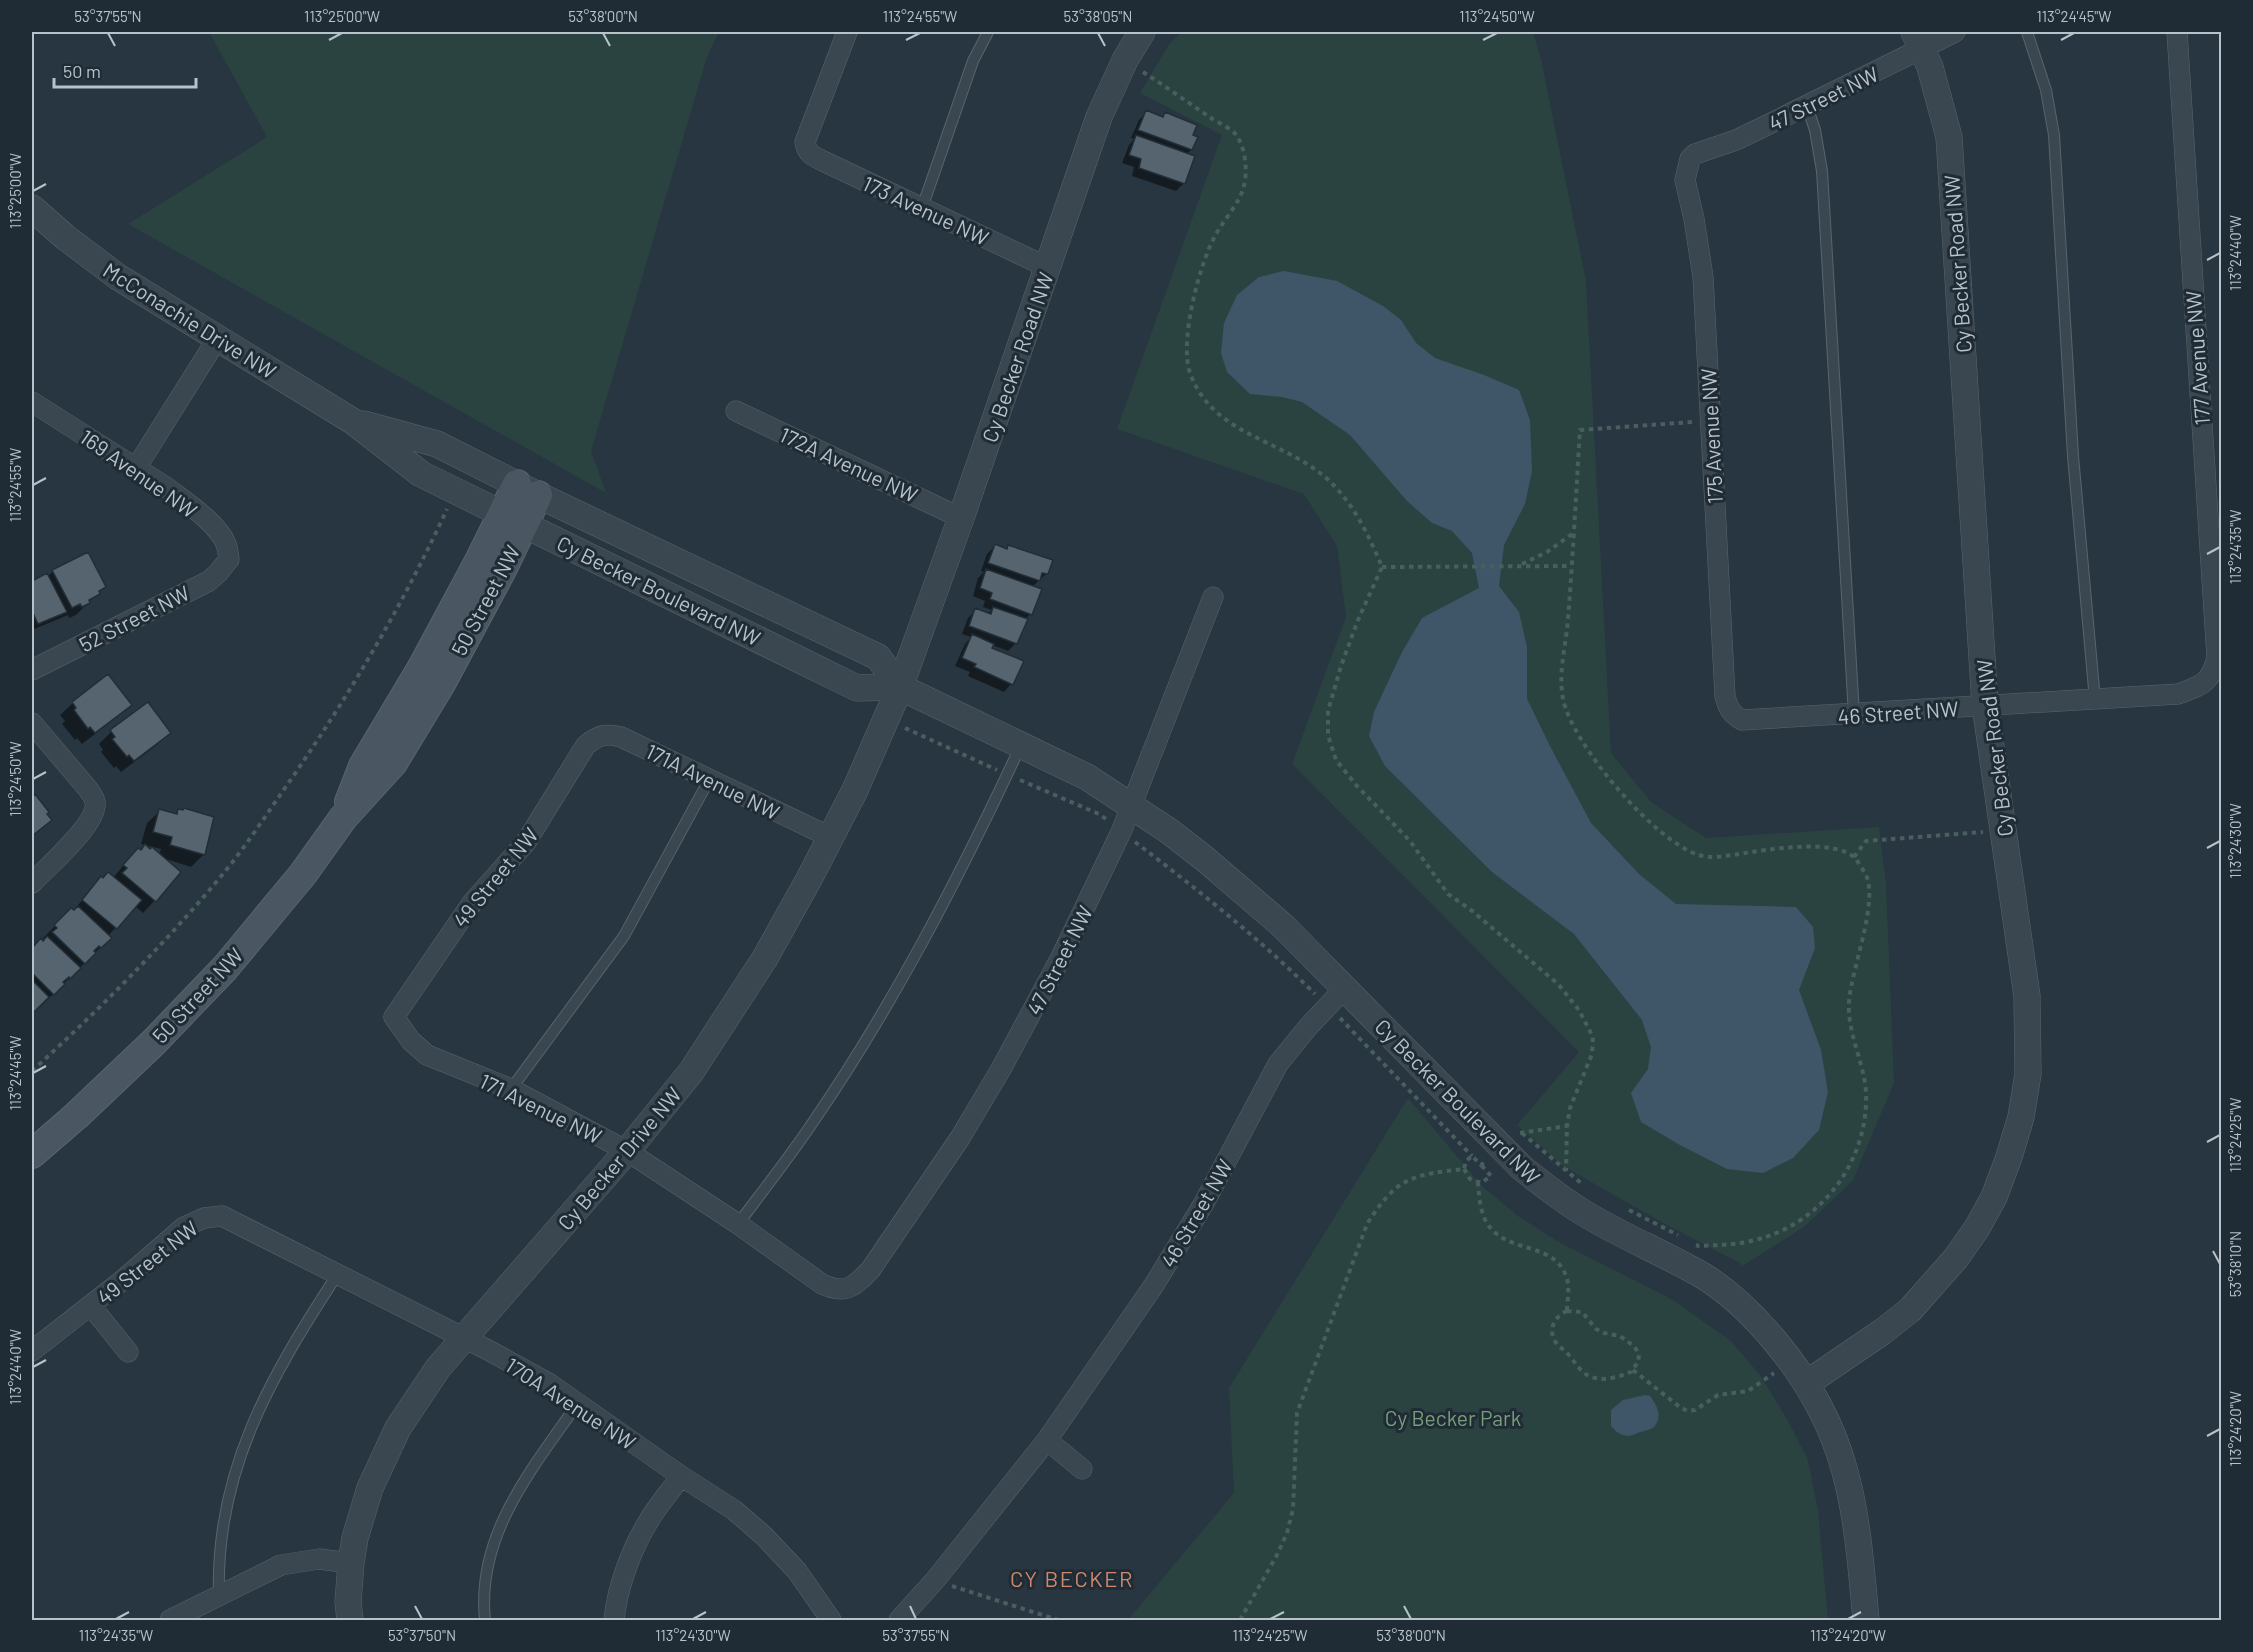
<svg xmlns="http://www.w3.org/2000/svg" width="2253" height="1652" font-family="Barlow,sans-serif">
	<rect width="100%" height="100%" fill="#273640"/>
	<path fill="#2a4341" d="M209,32h510l-12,25 -116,394 15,42 -478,-269 139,-87z
		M1181,32h352l8,27 45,222 25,472 40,49 55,36 173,-11 7,57 8,199 -41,97 -49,47 -63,40 -1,-4 -77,-40 -100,-57 -46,-41 62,-73 -287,-288 54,-147 -9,-71 -33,-52 -187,-65 105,-294 -82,-42 28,-47z
		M1408,1098l74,88 36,30 39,25 116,59 58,41 29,34 27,44 21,41 10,50 10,110h-700l106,-127 -5,-105z"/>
	<path fill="#3e5667" d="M1284,271l53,10 46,25 18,14 15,23 19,15 49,17 35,15 11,30 2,51 -7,33 -21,41 -5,41 20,26 8,35v52l24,49 40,75 48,51 37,30 120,3 17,20 2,21 -16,42 22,60 7,42 -9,38 -26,28 -30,15 -36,-4 -47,-24 -39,-23 -10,-29 17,-24 3,-22 -9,-27 -68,-86 -82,-62 -107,-106 -16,-30 5,-24 28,-60 20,-34 57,-30 -7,-35 -20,-22 -20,-8 -25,-22 -57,-66 -48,-33 -20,-5 -32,-3 -23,-22 -6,-19 3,-30 13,-28 22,-18z
		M1645,1395l5,1c7,9 13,21 4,31 -4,3 -10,4 -14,5 -12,6 -20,5 -29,-6v-16l12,-10z"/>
	<path fill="#0007" d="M1147,112l14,6 4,-4 31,24 -5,12 -6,5 -1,28 -8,8 -44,-15 2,-9 -12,-4 7,-18 5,-6 -3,-1 8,-18z
		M995,546l11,4 3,-3 38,26 -15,14 -2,27 -4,5 -10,24 -8,8 -16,-6 -2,4 21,35 -7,8 -36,-16 2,-4 -15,-6 10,-22 6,-7 -9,-3 6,-16 8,-8 11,4 5,-4 -9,-3 2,-6 -12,-5 5,-18 6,-6 -3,-1 6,-17z
		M53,571l51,16 -28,28 -7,3 -1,-3 -36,15v-47l14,-8 1,2z
		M108,676l22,29 -13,12 -35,27 -5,-6 -2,2 -13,-16 3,-3 -5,-6 13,-12z
		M111,732l58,1 -12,12 -36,27 -5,-6 -2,2 -13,-16 2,-2 -4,-6z
		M32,795l15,17 -2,2 5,6 -18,17z
		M179,810l25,44 -13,13 -28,-9 -8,42 -12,13 -8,-7 -27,30 2,2 -70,69 -1,-2 -7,7v-62l9,-9 2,2 2,-2 -2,-3 28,-28 2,1 28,-33 2,1 10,-1 13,-16 33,-7 2,-6 -20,-5 6,-21 13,-12 14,4z"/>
	<path fill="#56646f" stroke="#222e37" stroke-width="1.5" d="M1146,110l17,7 2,-5 32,13 -4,10 5,2 -6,13 -54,-20z
		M1136,135l59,21 -10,28 -46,-16 2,-9 -12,-4z
		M995,544l12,5 1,-4 45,15 -5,14 -6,-1 -2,8 -52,-18z
		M88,552l18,35 -7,4 1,3 -11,6 1,3 -8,4 -2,-3 -8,4 -20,-38z
		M986,569l56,20 -10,26 -42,-16 2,-6 -12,-5z
		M47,573l20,39 -29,12 -6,-13v-30z
		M993,607l35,12 -11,25 -48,-18 6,-18 16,6z
		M972,634l22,10 -2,4 32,13 -11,24 -39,-18 2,-3 -14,-6z
		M108,674l24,31 -37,28 -5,-6 -2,2 -14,-19 2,-2 -4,-6z
		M148,702l23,31 -37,28 -5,-6 -2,2 -15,-18 3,-2 -5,-7z
		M32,793l1,2 2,-1 14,18 -2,2 5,6 -20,16z
		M184,808l30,9 -9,38 -35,-10 2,-8 -19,-5 6,-23 18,5 1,-5 5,1z
		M145,844l5,5 2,-2 29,25 -25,30 -34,-29 5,-5 -4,-3 15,-17 3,2z
		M108,872l34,28 -25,29 -35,-29 19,-24 2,2z
		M78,906l34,32 -11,10 -2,-2 -5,5 2,2 -11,11 -33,-32 5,-4 -3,-3 17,-17 3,2z
		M47,936l34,32 -11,11 -1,-2 -6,5 2,2 -11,11 -22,-22v-25l9,-10 2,3z
		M32,980l17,17 -17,17z"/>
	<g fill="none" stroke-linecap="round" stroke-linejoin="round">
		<g stroke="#59656d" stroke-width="12">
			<path id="service" d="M2027,32l19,58 8,45 19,321 22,244
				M1807,106l8,24 7,41 32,544
				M922,208l51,-147 15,-29
				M511,1089l113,-153 85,-156
				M738,1224c24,-32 50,-65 73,-99 82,-119 149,-249 210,-380
				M219,1596c-4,-125 52,-220 118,-321
				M485,1620c-9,-85 47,-151 93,-217"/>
		</g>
		<g stroke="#59656d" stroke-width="21">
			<path id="minor" d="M847,32l-42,110c2,12 8,14 18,19l224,106
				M1955,32l-194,96 -25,12 -41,14 -5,5 -5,21 9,39 9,58 22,419c3,12 6,18 17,24l436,-26c24,-9 32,-10 39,-36l-40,-626
				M32,402l134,85c18,14 52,36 60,57 2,5 2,10 3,15l-11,14 -9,8 -177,89
				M736,411l225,107
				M136,468l81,-129
				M32,723l56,66c2,3 7,9 7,13 4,21 -49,66 -63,81
				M830,837l-209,-100c-16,-4 -22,-2 -35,8l-60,97 -54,61 -78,114 17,24 16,14 84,34 116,62 111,73 84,60c24,11 32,3 49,-15l89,-131 41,-69 58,-108 62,-129 92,-235
				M91,1306l37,46
				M32,1351l92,-72 60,-52 20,-9 18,-2 266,134 62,34 131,92 53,34 30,26 33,35 34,49
				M1047,1440l35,29
				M170,1620l111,-55 38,-6 32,4
				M614,1620c3,-32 17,-70 34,-98 9,-16 22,-30 33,-46
				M899,1620l37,-41 111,-139 107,-155 50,-82 74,-139 30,-37 37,-39"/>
		</g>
		<g stroke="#59656d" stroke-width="27">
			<path id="tertiary" d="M32,208l33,29 53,40 236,145 67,52 436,214 43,-1 187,90 82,54 36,28 78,67 239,242c20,16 40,32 62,45 39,24 82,41 121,64 27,17 50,40 70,64 76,91 81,167 91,279
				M364,424l73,20 101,51 340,162 22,30
				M1807,1383l75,-51 28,-22 46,-52 21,-30 17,-31 15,-40 12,-40 7,-43 -1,-78 -42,-291 -36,-568 -19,-70 -16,-35
				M350,1620l-2,-18 3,-39 4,-25 15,-50 28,-60 40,-60 189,-217 64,-79 74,-114 44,-79 46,-89 45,-103 61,-169 138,-401 26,-57 17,-28"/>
		</g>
		<g stroke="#59656d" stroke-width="30">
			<path id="secondary" d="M349,802l14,-36 58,-97 59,-110 37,-75
				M32,1154l44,-38 77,-73 72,-75 78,-94 40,-56 50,-55 49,-81 61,-114 35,-73"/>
		</g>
		<path stroke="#495e5e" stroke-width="4" stroke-dasharray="4.5 4.5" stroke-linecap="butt" d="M1143,72c23,15 46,31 68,46 8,5 21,11 26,18 9,14 11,37 6,53 -4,15 -21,33 -28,47 -16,29 -36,106 -25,137 22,60 85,65 130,100 30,23 48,60 62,94l-24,53 -17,46 -13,45v24l8,25 21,26 53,55 38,53 23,16 87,74 21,26 14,27 -1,17 -22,54 -3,18 -1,45
			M1692,422l-112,8c-4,63 -7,126 -12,189 -2,27 -10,53 -5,80 9,45 92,143 136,156 12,4 27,1 40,-1 27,-4 96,-17 117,5 3,4 6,10 9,14 15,27 -14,96 -16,129 -2,31 15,60 17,90 3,68 -44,132 -111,148 -18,5 -37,5 -56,6l-3,-1
			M1522,564l25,-12 25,-18
			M1382,567l188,-1
			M905,728l92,42
			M1020,780l79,34 7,5
			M1135,842c63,48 124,96 180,152
			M1854,857l12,-16 117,-9
			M1340,1018l132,138
			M32,1071c69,-63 136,-130 195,-202 21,-26 39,-54 58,-81 62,-89 117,-181 162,-279
			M1520,1133l47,-7
			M1522,1133l59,50
			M1464,1169l6,10 11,4 10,-7 -10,-11
			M1478,1182c1,14 2,30 9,41 19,32 69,17 80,56 3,10 0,21 0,32
			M1629,1210l49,25
			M1567,1311l15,1 14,17 8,4 16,3 15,11 4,8 -1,7 -7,10c-10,4 -25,9 -36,6 -14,-3 -19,-15 -27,-24 -3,-4 -8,-6 -11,-10 -10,-12 -4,-27 10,-33z
			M1633,1370l48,38 7,3 7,-1 23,-15 30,-4 26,-18
			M952,1586l106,34
			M1240,1620l37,-65 10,-22 6,-24 4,-96 70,-189c30,-47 44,-49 97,-55l2,-8 6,-5 9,9 6,-5"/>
		<use href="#service" stroke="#3b4750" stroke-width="10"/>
		<use href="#minor" stroke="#3b4750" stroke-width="20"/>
		<use href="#tertiary" stroke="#3b4750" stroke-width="26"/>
		<use href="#secondary" stroke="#4a5762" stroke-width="28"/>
	</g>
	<path fill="none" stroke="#b8c2ca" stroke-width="2" d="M108,33l7,13M603,33l7,13M1098,33l7,13M329,40l13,-7M906,40l14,-7M1483,40l14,-7M2061,40l13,-7M33,191l13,-7M2207,260l13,-7M33,485l13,-7M2207,554l13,-7M33,779l13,-7M2207,848l13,-7M33,1073l13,-7M2207,1142l13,-7M2213,1251l7,13M33,1367l13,-7M2207,1436l13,-7M415,1606l7,13M910,1606l6,13M1404,1606l7,13M116,1619l13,-7M693,1619l13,-7M1270,1619l14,-7M1848,1619l13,-7"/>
	<g text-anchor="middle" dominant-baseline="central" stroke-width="6" stroke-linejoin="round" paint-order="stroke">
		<g font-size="21" fill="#b8c2ca" stroke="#202c35">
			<text transform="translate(1823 98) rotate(-26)">47 Street NW</text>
			<text transform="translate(926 210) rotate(25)">173 Avenue NW</text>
			<text transform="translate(1957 264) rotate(-94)">Cy Becker Road NW</text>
			<text transform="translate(190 320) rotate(32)">McConachie Drive NW</text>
			<text transform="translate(1017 357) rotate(-71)">Cy Becker Road NW</text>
			<text transform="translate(2197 358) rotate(-94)">177 Avenue NW</text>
			<text transform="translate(1711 436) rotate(-93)">175 Avenue NW</text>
			<text transform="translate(849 464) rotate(25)">172A Avenue NW</text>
			<text transform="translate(139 473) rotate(35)">169 Avenue NW</text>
			<text transform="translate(659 590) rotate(26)">Cy Becker Boulevard NW</text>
			<text transform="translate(485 600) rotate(-62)">50 Street NW</text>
			<text transform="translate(134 618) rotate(-27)">52 Street NW</text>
			<text transform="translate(1898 712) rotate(-4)">46 Street NW</text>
			<text transform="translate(1994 748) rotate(-97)">Cy Becker Road NW</text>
			<text transform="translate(713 781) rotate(26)">171A Avenue NW</text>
			<text transform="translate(495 877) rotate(-51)">49 Street NW</text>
			<text transform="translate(1059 960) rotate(-63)">47 Street NW</text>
			<text transform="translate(197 995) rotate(-47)">50 Street NW</text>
			<text transform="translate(1458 1101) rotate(45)">Cy Becker Boulevard NW</text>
			<text transform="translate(541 1108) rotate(26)">171 Avenue NW</text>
			<text transform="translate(619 1158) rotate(-50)">Cy Becker Drive NW</text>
			<text transform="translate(1196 1213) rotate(-60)">46 Street NW</text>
			<text transform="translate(147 1262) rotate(-38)">49 Street NW</text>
			<text transform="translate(571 1403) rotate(33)">170A Avenue NW</text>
		</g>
		<g font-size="21" fill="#779e7a" stroke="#202c35">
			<text x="1453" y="1417">Cy Becker Park</text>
		</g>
		<g font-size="22" letter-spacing="1.5" fill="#d0886d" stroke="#202c35">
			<text x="1072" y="1578">CY BECKER</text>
		</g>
	</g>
	<rect width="2253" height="1652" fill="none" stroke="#202c35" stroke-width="66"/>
	<path d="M54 78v9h142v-9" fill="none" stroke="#b8c2ca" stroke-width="3"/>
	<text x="63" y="78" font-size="18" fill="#b8c2ca" stroke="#202c35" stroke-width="4.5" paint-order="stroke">50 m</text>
	<rect x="33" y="33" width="2187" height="1586" fill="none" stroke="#b8c2ca" stroke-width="2"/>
	<g font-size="15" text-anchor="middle" fill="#b8c2ca">
		<text x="108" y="22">53°37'55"N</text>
		<text x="342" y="22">113°25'00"W</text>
		<text x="603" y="22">53°38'00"N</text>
		<text x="920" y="22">113°24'55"W</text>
		<text x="1098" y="22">53°38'05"N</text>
		<text x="1497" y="22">113°24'50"W</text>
		<text x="2074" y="22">113°24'45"W</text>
		<text transform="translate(16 191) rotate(-90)" y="5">113°25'00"W</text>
		<text transform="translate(2236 253) rotate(-90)" y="5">113°24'40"W</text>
		<text transform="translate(16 485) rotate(-90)" y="5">113°24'55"W</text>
		<text transform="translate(2236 547) rotate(-90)" y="5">113°24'35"W</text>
		<text transform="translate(16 779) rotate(-90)" y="5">113°24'50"W</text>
		<text transform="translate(2236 841) rotate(-90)" y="5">113°24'30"W</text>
		<text transform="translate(16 1073) rotate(-90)" y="5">113°24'45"W</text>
		<text transform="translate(2236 1135) rotate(-90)" y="5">113°24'25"W</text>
		<text transform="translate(2236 1264) rotate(-90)" y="5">53°38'10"N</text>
		<text transform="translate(16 1367) rotate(-90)" y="5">113°24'40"W</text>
		<text transform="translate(2236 1429) rotate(-90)" y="5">113°24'20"W</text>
		<text x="116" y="1641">113°24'35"W</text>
		<text x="422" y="1641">53°37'50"N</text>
		<text x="693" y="1641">113°24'30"W</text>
		<text x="916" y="1641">53°37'55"N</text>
		<text x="1270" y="1641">113°24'25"W</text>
		<text x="1411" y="1641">53°38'00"N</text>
		<text x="1848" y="1641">113°24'20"W</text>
	</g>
</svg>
